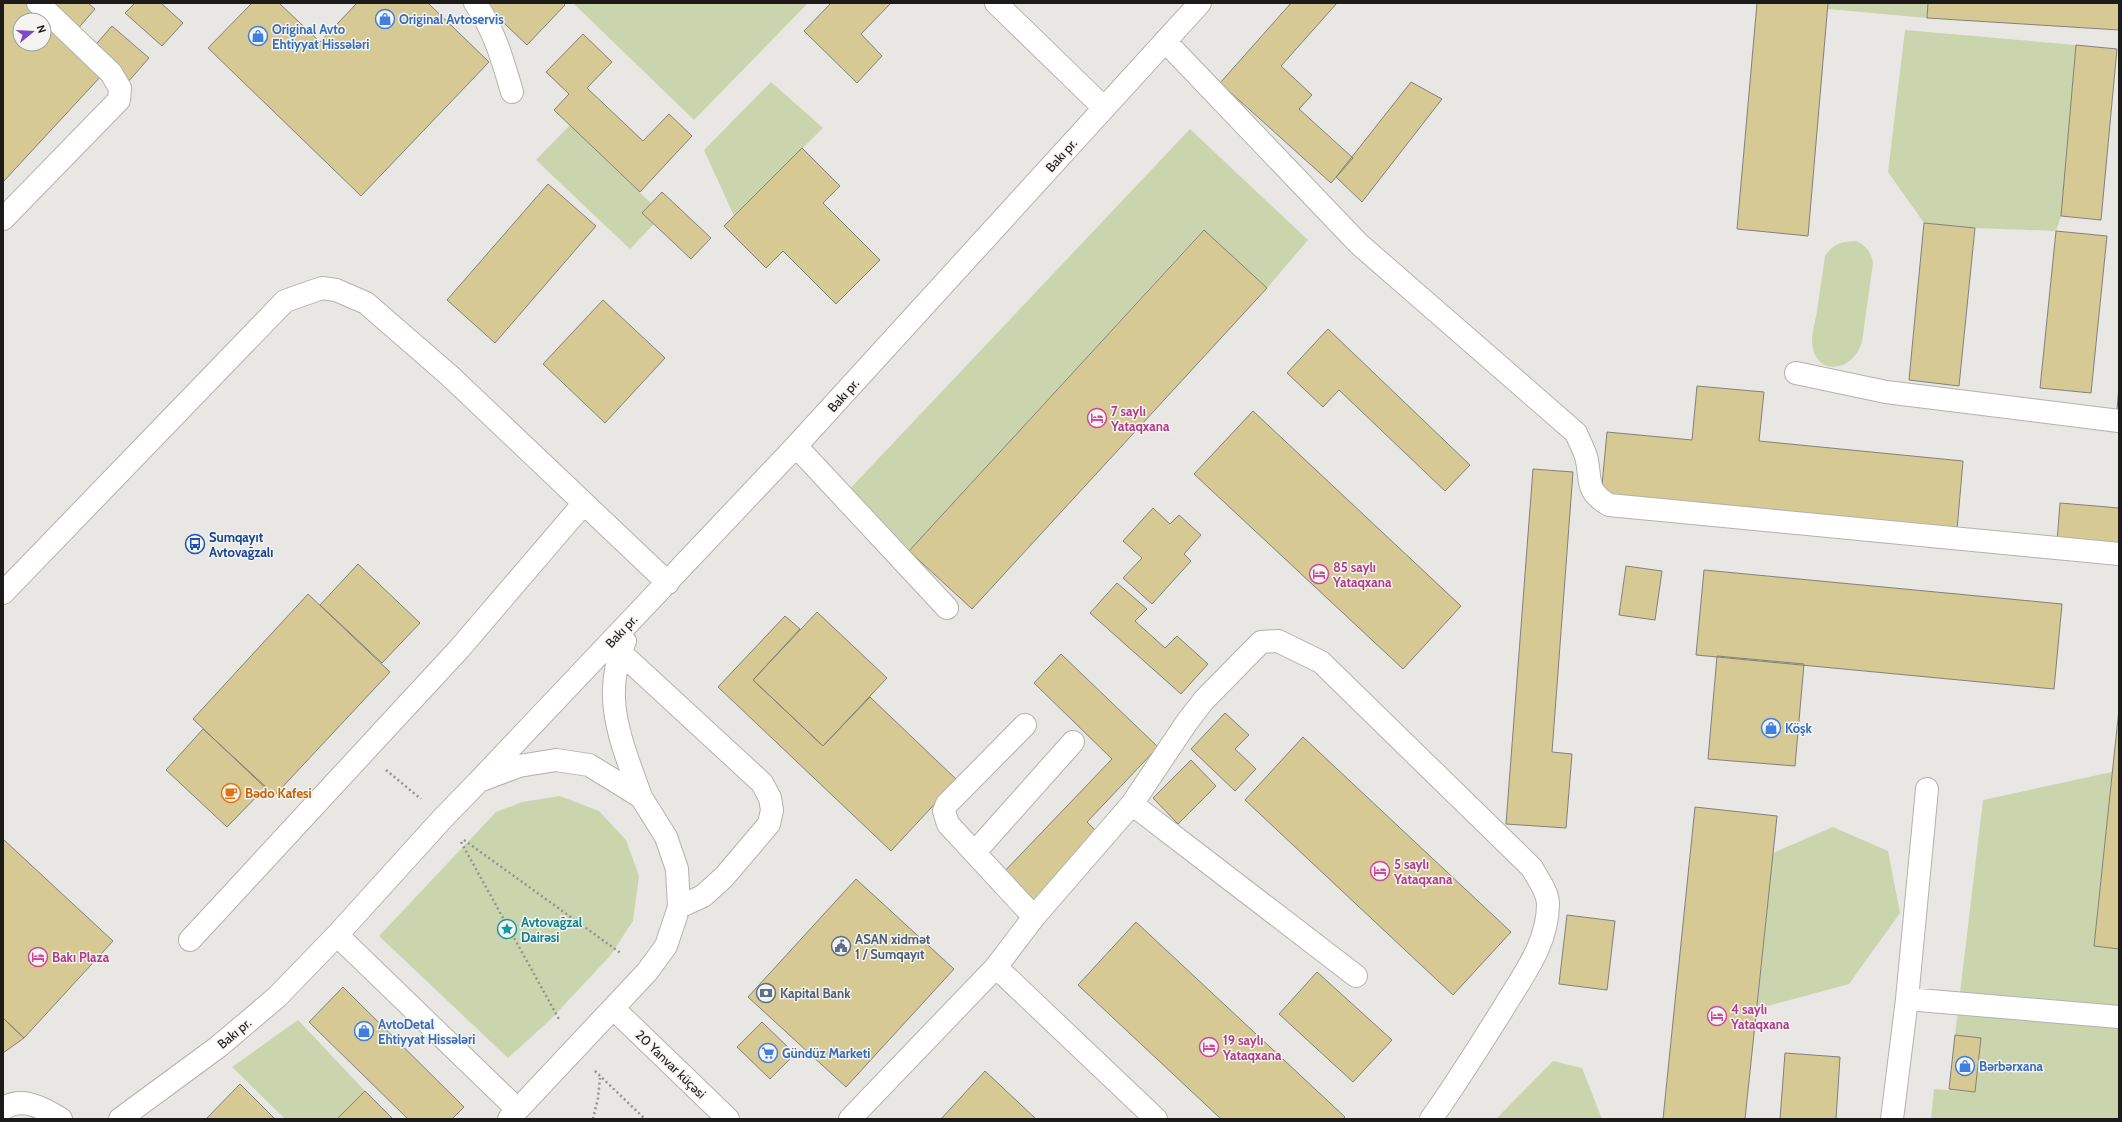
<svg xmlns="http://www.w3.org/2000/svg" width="2122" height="1122" font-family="Cabin,sans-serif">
	<rect width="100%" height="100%" fill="#e8e7e3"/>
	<path fill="#cbd5ad" d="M573,3h235l-114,117z
		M1828,3h100l-1,15 -99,-9z
		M1905,30l171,15 -15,171 -5,15 -81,-3 -51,-5 -36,-51z
		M771,82l52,46 -89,88 -30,-66z
		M570,125l82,79 -9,9 11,11 -24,25 -94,-89z
		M1190,129l118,111 -41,48 -64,-58 -294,321 -64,-57z
		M1856,241c11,5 15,11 17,22l-11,79c-10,32 -48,34 -50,0 0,-8 2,-17 4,-25 3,-20 6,-40 9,-61 8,-12 17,-15 31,-15z
		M2112,772l-18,174 25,3v170h-188l3,-30 41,3 6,-54 -26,-3 28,-235z
		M560,796l39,15 27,29 13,36 -6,45 -23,35 -60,64 -42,38 -129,-122 117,-124 26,-10z
		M1833,827l55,24 12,62 -51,71 -92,25 16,-156z
		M298,1020l67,71 -28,28h-52l-53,-52z
		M1553,1061l29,7 20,51h-106z"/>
	<path fill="#d6c993" stroke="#82817d" d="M3,3h22l18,17h-23v24h24v-23l58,54 -99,107z
		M41,3h47l7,6 -21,24z
		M135,3h26l22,20 -21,23 -37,-33z
		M252,3h27l41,39 37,-39h71l61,59 -128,134 -153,-148z
		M490,3h73l2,2 -38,40 -40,-38z
		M831,3h60l-30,31 21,22 -25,27 -53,-52z
		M1291,3h46l-56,63 31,29 -13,14 54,49 -22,25 -111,-100z
		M1757,3h71l-20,233 -71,-7z
		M1928,3h191v27l-192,-12z
		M112,26l37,32 -21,24 -37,-32z
		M583,34l29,28 -25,26 56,53 26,-27 23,22 -52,56 -86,-82 15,-16 -23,-22z
		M2076,45l41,4 -16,171 -40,-4z
		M1411,82l31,17 -80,103 -26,-25z
		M802,148l38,38 -17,17 57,57 -44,44 -53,-53 -17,17 -42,-42z
		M548,184l48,42 -101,117 -48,-43z
		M662,192l49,46 -20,21 -49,-46z
		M1924,223l51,5 -16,158 -50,-6z
		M1204,230l63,58 -295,321 -63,-58z
		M2056,231l51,5 -16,157 -51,-5z
		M603,300l62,58 -60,65 -62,-59z
		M1328,329l142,136 -25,26 -106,-101 -16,17 -36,-34z
		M2119,385v25h-2z
		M1697,386l67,6 -5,49 204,20 -6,69 -356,-34 6,-64 85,8z
		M1253,411l208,195 -58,63 -209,-195z
		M1533,469l40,3 -21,280 20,2 -6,74 -60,-4z
		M2060,503l59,5v39l-62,-5z
		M1153,508l17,16 9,-9 22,20 -17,19 7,7 -39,43 -29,-26 19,-20 -19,-17z
		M358,564l62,59 -38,40 -62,-58z
		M1626,566l36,5 -7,49 -36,-5z
		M1704,570l358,34 -8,85 -358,-34z
		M1117,583l30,26 -12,12 30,27 12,-12 31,28 -27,30 -91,-81z
		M308,594l82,78 -116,124 -81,-77z
		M817,612l70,66 -64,68 -70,-66z
		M785,616l15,13 -47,51 70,66 47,-49 87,83 -66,71 -173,-164z
		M1061,654l97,93 -71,75 13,13 -67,71 -32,-31 111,-116 -78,-76z
		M1717,656l87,8 -9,102 -87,-7z
		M2119,709v240l-25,-3z
		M1225,713l24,22 -14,14 21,20 -21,22 -44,-42z
		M203,729l63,58 -39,40 -61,-57z
		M1303,737l208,195 -58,63 -208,-195z
		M1191,760l25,26 -38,38 -25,-26z
		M1695,807l82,9 -32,303h-82z
		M3,839l110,102 -89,97 -21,-20z
		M856,879l98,90 -108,118 -98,-90z
		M1567,915l48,6 -8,69 -48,-6z
		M1136,922l209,195 -2,2h-122l-143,-134z
		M1317,972l75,68 -39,42 -74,-68z
		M343,987l121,120 -12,12h-44l-99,-97z
		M3,1018l21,20 -21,15z
		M762,1022l33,32 -25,25 -33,-32z
		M1955,1035l26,3 -6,54 -26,-3z
		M1785,1053l55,4 -4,62h-56z
		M985,1071l51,48h-95z
		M240,1084l35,35h-69z
		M365,1091l28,28h-56z"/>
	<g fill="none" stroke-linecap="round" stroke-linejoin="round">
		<g stroke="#b3b2ad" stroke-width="24">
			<path id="minor" d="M475,3c19,26 28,58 37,89
				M996,3l108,105
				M1165,41l194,203 217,189c3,7 7,15 10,23 6,25 -2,34 23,49l510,49
				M3,219l116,-119 1,-12 -9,-15 -73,-70
				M1796,373l90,19 233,29
				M796,446l151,162
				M3,593l282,-292 37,-13 14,2 30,13 84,73 218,207
				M625,641c-25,56 -3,102 16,156
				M620,652l142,131 8,15 2,12 -3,14 -45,53 -21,19 -24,11
				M1025,725l-78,79 -3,7 4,13 86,93
				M479,781l317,-335 404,-443
				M1132,804l224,172
				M975,852l98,-110
				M190,940l270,-292 124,-145
				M996,967l160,152
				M1907,999l20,-210
				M614,1009l114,110
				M3,1109c18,-14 42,0 58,10
				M120,1119l98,-72 59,-50 60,-62
				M509,1119l138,-147 19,-26 13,-39 -2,-38 -11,-32 -25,-40 -52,-32 -33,-5 -37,6 -40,15 -36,37 -106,117 180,174
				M850,1119l146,-152 38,-50 98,-113 55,-82 17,-22 57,-58 17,-1 43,21 211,206c6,11 16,24 16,36 0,41 -27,74 -47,108 -23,36 -45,72 -70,107
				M1892,1119l15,-120 212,18"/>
		</g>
		<path stroke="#939290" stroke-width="2.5" stroke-dasharray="2 3" stroke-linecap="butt" d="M386,770l35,29
			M464,840l158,114
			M461,842l99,179
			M595,1071l50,48
			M593,1119l5,-21 2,-20"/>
		<use href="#minor" stroke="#fff" stroke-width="22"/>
	</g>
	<defs>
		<g id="shop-ring" transform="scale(1)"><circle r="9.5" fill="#f5f4f0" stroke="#3f7fe0" stroke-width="1.5"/><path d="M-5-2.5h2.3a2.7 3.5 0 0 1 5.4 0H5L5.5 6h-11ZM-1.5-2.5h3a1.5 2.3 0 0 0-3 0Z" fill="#3f7fe0"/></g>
		<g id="hotel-ring" transform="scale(1)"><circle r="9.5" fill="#f5f4f0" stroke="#d1479c" stroke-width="1.5"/><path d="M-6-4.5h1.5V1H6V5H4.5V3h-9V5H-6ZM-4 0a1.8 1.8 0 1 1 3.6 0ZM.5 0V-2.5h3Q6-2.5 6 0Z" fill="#d1479c"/></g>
		<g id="bus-ring" transform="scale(1)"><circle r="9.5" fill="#f5f4f0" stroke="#1a4fb4" stroke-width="1.5"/><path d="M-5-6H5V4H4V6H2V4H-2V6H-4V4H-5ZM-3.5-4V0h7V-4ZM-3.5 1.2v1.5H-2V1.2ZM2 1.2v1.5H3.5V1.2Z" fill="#1a4fb4"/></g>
		<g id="cafe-ring" transform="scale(1)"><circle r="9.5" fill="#f5f4f0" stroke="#e8710a" stroke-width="1.5"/><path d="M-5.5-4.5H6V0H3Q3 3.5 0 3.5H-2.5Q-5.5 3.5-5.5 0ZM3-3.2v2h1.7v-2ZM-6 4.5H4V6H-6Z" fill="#e8710a"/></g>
		<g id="sight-ring" transform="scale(1)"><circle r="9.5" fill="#f5f4f0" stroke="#0f9aa8" stroke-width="1.5"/><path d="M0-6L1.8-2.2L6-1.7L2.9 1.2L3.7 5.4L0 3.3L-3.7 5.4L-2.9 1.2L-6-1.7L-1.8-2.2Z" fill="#0f9aa8"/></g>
		<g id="civic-ring" transform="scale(1)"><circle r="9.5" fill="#f5f4f0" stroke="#5c6f8a" stroke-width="1.5"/><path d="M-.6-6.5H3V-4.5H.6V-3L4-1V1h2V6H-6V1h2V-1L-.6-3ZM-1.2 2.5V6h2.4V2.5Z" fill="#5c6f8a"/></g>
		<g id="bank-ring" transform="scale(1)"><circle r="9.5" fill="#f5f4f0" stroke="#5c6f8a" stroke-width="1.5"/><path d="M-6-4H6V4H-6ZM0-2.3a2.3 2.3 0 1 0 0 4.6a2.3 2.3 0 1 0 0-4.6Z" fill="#5c6f8a"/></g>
		<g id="supermarket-ring" transform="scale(1)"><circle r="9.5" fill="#f5f4f0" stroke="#3f7fe0" stroke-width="1.5"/><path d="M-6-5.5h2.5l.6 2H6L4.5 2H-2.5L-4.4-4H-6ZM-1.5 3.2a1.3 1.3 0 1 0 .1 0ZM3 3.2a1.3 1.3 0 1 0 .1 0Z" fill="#3f7fe0"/></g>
	</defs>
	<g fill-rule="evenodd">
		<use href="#shop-ring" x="385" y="19"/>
		<use href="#shop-ring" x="258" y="36"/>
		<use href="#hotel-ring" x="1097" y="418"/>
		<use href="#bus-ring" x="195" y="544"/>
		<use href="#hotel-ring" x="1319" y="574"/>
		<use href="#shop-ring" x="1771" y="728"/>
		<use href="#cafe-ring" x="231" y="793"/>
		<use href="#hotel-ring" x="1380" y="871"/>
		<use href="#sight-ring" x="507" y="929"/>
		<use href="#civic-ring" x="841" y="946"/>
		<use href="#hotel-ring" x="38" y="957"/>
		<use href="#bank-ring" x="766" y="993"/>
		<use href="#hotel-ring" x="1717" y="1016"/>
		<use href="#shop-ring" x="364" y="1031"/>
		<use href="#hotel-ring" x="1209" y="1047"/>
		<use href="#supermarket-ring" x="768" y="1053"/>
		<use href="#shop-ring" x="1965" y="1066"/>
	</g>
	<g text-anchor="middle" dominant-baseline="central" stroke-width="3" stroke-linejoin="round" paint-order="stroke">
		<g font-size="13" font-weight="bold" fill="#366cbe" stroke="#f5f4f0" text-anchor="start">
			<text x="399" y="19">Original Avtoservis</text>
			<text x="272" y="29">Original Avto<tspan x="272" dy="15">Ehtiyyat Hissələri</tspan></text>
			<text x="1785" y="728">Köşk</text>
			<text x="378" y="1024">AvtoDetal<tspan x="378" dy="15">Ehtiyyat Hissələri</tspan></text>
			<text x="782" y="1053">Gündüz Marketi</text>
			<text x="1979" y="1066">Bərbərxana</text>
		</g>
		<g font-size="13" fill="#1c1b1a" stroke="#f5f4f0">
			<text transform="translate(1061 155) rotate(-48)">Bakı pr.</text>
			<text transform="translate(843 395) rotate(-48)">Bakı pr.</text>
			<text transform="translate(621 631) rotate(-47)">Bakı pr.</text>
			<text transform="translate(234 1033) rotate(-40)">Bakı pr.</text>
			<text transform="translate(671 1064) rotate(44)">20 Yanvar küçəsi</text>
		</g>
		<g font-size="13" font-weight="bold" fill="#b23c85" stroke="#f5f4f0" text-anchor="start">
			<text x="1111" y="411">7 saylı<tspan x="1111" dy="15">Yataqxana</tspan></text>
			<text x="1333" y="567">85 saylı<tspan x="1333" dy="15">Yataqxana</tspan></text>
			<text x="1394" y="864">5 saylı<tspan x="1394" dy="15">Yataqxana</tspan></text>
			<text x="52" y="957">Bakı Plaza</text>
			<text x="1731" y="1009">4 saylı<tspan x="1731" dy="15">Yataqxana</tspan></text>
			<text x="1223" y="1040">19 saylı<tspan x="1223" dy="15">Yataqxana</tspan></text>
		</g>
		<g font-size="13" font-weight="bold" fill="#164399" stroke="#f5f4f0" text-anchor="start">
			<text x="209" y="537">Sumqayıt<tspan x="209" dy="15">Avtovağzalı</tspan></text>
		</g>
		<g font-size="13" font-weight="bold" fill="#c56008" stroke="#f5f4f0" text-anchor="start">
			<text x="245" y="793">Bədo Kafesi</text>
		</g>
		<g font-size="13" font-weight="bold" fill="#0d838f" stroke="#f5f4f0" text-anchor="start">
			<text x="521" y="922">Avtovağzal<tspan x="521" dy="15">Dairəsi</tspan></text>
		</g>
		<g font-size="13" font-weight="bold" fill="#4e5e75" stroke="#f5f4f0" text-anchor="start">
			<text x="855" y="939">ASAN xidmət<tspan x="855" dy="15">1 / Sumqayıt</tspan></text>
			<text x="780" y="993">Kapital Bank</text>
		</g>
	</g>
	<rect width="2122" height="1122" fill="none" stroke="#1c1b1a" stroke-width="8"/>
	<g transform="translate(32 32) rotate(72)"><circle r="19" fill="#f5f4f0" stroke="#9e9d9a"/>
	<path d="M0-3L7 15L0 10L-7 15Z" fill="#7e4bc3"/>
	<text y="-6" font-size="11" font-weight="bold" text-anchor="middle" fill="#1c1b1a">N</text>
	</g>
</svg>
